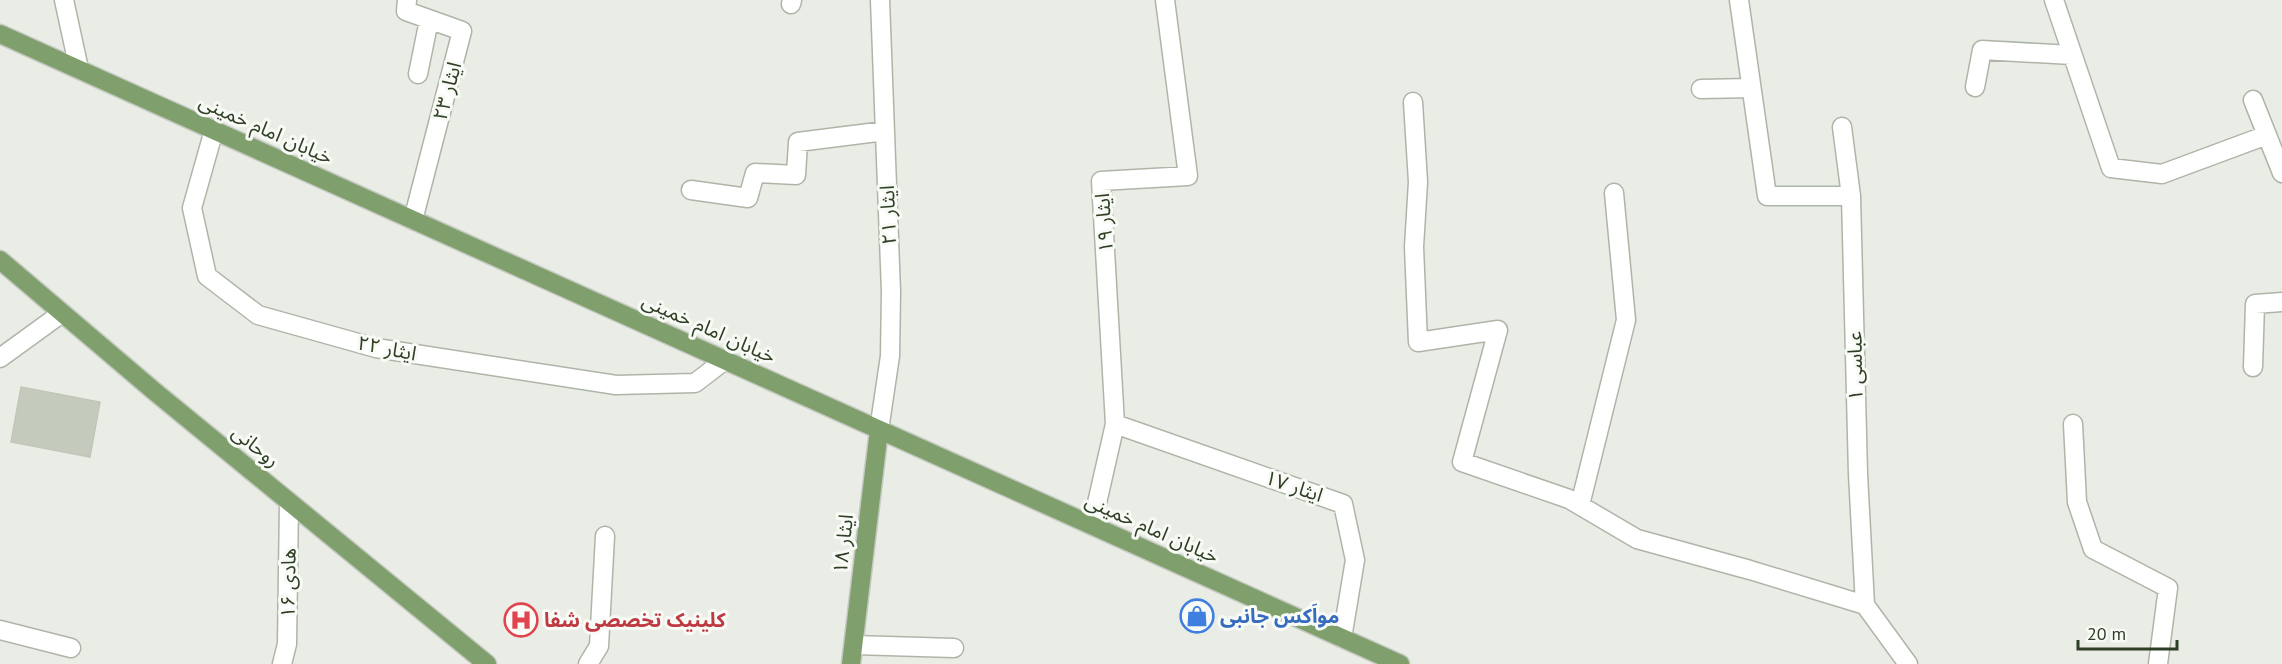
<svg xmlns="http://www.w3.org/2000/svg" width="2282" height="664" font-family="'PT Sans','Noto Sans Arabic',sans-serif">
	<rect width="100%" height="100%" fill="#eaede5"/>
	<path fill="#c4cbbd" stroke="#c0c7b8" stroke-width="1.5" d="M21,387l79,15 -10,55 -79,-15z"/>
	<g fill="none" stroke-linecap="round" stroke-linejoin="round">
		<g stroke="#aeb5a8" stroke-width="21">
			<path id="minor" d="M64,0l15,69
				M407,0l-1,11 56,20 -49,189
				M1739,0l28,196h84
				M2054,0l57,168 51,6 105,-39
				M791,4l1,-4
				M418,74l11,-54
				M1975,87l7,-37 90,5
				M1701,89l50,-1
				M2253,100l29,73
				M1413,102l5,80 -4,65 4,95 80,-12 -36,132 107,37 68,40 113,31 115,35 43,59
				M1842,127l9,69 7,278 7,131
				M214,130l-22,78 15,68 51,39 118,33 240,37 79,-2 30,-23
				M691,190l57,8 7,-25 41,2 2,-33 87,-11
				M0,358l62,-45
				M2253,367l2,-63 27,-2
				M1115,424l228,80 12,56 -13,78
				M2073,424l4,78 16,47 75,39 -10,76
				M879,430l11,-74 1,-64 -11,-292
				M1580,505l46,-185 -12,-127
				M1092,525l23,-101 -14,-243 87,-5 -23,-176
				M0,630l71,18
				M854,645l100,3
				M282,664l5,-20 2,-142
				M588,664l11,-18 6,-110"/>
		</g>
		<g stroke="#c5c9c2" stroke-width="21">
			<path id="major" d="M0,34l1400,630
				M0,260l154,131 333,273
				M851,664l28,-234"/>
		</g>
		<use href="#minor" stroke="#fff" stroke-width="18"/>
		<use href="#major" stroke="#7fa06c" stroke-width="18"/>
	</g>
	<defs>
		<g id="shop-ring" transform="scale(1.725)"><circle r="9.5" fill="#f8faf6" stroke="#3f7fe0" stroke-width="1.5"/><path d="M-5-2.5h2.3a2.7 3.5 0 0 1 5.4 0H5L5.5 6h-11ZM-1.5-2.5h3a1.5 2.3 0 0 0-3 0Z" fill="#3f7fe0"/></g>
		<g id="hospital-ring" transform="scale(1.725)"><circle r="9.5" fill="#f8faf6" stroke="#e0444e" stroke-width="1.5"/><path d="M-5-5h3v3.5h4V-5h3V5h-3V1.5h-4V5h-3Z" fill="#e0444e"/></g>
	</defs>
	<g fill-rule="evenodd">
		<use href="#shop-ring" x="1197" y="616"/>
		<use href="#hospital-ring" x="521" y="620"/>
	</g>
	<g text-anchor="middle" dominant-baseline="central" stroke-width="6" stroke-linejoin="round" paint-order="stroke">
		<g font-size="20" fill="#2f3f25" stroke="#f8faf6">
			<text transform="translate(447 91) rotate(-75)">ایثار ۲۳</text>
			<text transform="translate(266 129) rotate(24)">خیابان امام خمینی</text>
			<text transform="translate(888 215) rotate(-92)">ایثار ۲۱</text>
			<text transform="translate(1104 223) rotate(-94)">ایثار ١٩</text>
			<text transform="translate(709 328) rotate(24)">خیابان امام خمینی</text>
			<text transform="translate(387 348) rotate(11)">ایثار ۲۲</text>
			<text transform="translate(1855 366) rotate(-91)">عباسی ۱</text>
			<text transform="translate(256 446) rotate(39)">روحانی</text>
			<text transform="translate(1294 486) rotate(19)">ایثار ۱۷</text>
			<text transform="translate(1152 528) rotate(24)">خیابان امام خمینی</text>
			<text transform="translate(843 544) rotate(-84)">ایثار ۱۸</text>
			<text transform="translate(288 583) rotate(-89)">هادی ۱۶</text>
		</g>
		<g font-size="20" font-weight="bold" fill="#366cbe" stroke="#f8faf6" text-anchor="start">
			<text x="1220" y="616">مواَکس جانبی</text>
		</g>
		<g font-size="20" font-weight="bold" fill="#be3a42" stroke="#f8faf6" text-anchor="start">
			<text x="544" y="620">کلینیک تخصصی شفا</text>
		</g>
	</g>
	<path d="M2078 640v9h99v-9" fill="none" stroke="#2f3f25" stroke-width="3"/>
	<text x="2087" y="640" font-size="18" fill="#2f3f25" stroke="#f8faf6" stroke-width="4.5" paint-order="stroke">20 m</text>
</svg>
